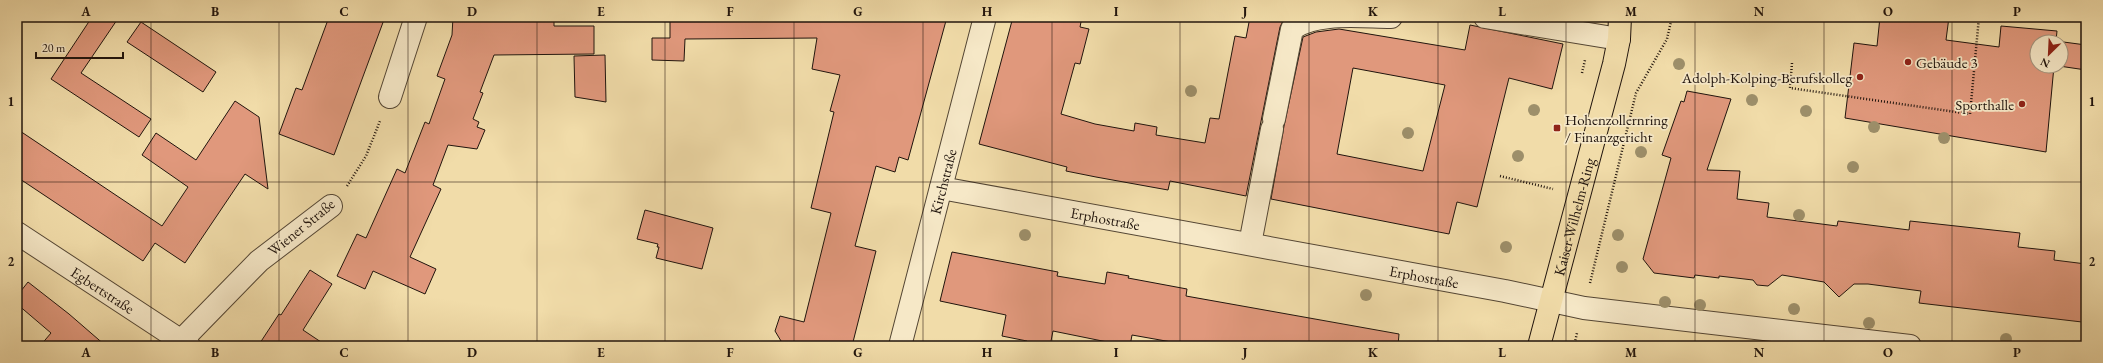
<svg xmlns="http://www.w3.org/2000/svg" width="2103" height="363" font-family="'EB Garamond',serif">
	<rect width="100%" height="100%" fill="#f1dca9"/>
	<filter id="stains"><feTurbulence type="fractalNoise" baseFrequency=".005" numOctaves="4"/><feColorMatrix values="0 0 0 0 .2 0 0 0 0 .09 0 0 0 0 .02 0 0 0 .5 -.17"/></filter>
	<radialGradient id="worn" r=".72"><stop offset=".6" stop-color="#630" stop-opacity="0"/><stop offset="1" stop-color="#630" stop-opacity=".3"/></radialGradient>
	<path fill="#e0987c" stroke="#20140d" fill-rule="evenodd" d="M92,17h27l-38,56 70,46 -12,18 -88,-58z
		M329,17h56l-51,138 -55,-21 17,-46 6,2z
		M453,17h101v9h40v28l-100,1 -14,37 3,1 -10,26 6,3 -2,5 8,3 -8,19 -29,-4 -15,40 8,4 -31,68 26,12 -11,25 -52,-23 -8,18 -28,-13 20,-42 9,4 31,-69 8,4 20,-51 4,2 16,-45 -8,-3 15,-41z
		M670,17h277l-39,143 -9,-3 -4,15 -19,-6 -21,80 21,5 -24,95h-68l-9,-15 5,-15 24,6 6,-24 21,-85 -20,-5 23,-96 -4,-1 10,-36 -28,-6 5,-31 -132,1 -1,22 -32,-1v-22h18z
		M1013,17h69l-2,10 9,2 -9,35 -5,-1 -14,51 34,10 39,7 1,-8 22,4 -1,8 49,8 5,-25 9,1 16,-83 11,2 4,-21h35l-5,10 -34,169 -76,-15 -2,9 -72,-13 -30,-6 1,-4 -88,-23z
		M1880,17h69l-3,23 53,7 2,-21 56,5 -1,10 30,4v25l-27,-4h2v-24h-24v24h17l-8,86 -201,-34 9,-75 23,3z
		M141,22l75,50 -13,20 -76,-50z
		M1470,25l93,19 -11,45 -43,-11 -32,129 -20,-5 -8,32 -178,-35 13,-73 19,-89 13,-5 23,-3 126,21zM1353,68l92,17 -22,86 -86,-17z
		M605,55l1,47 -31,-5 -1,-41z
		M1687,91l44,8 -24,71 33,1 -3,28 32,4 -2,14 70,9 1,-5 71,9 1,-9 110,12 -2,14 37,4 -1,9 32,4v24l-4,34 -163,-19 2,-12 -53,-7h-14l-15,13 -15,-15 -42,-7 -14,11 -11,-1 -4,-5 -34,-4v2l-24,-3 -1,3 -40,-5 -11,-14 28,-101 -9,-3 19,-54 3,1z
		M235,101l24,16 9,72 -23,-15 -60,89 -30,-20 -12,18 -126,-84v-48l145,97 26,-39 -46,-32 14,-22 40,27z
		M645,210l68,18 -11,41 -46,-11 3,-11h-2l1,-3 -21,-5z
		M952,252l106,20 -1,4 48,8 2,-12 22,4 -1,2 59,11 -1,7 213,38 -1,12h-204l-62,-11 -2,11h-3l-74,-15 -3,15h-24l1,-5 -25,-5 4,-21 -66,-14z
		M310,270l22,14 -29,46 24,16h-69l21,-32 2,1z
		M28,282l41,32 37,32h-66l11,-13 -34,-29v-8z"/>
	<g fill="none" stroke-linecap="round" stroke-linejoin="round">
		<g stroke="#544634" stroke-width="24">
			<g id="minor">
				<path d="M1485,17l134,22"/>
				<path d="M390,97l26,-80"/>
				<path d="M1274,119l18,-90c23,-18 70,-12 99,-12"/>
				<path id="s1" d="M941,188l564,103 79,17 326,38"/>
				<path id="s2" d="M17,233l172,113"/>
				<path d="M1250,244l22,-115"/>
				<path d="M176,346l83,-85 72,-55"/>
				<path id="s3" d="M900,346l85,-329"/>
			</g>
		</g>
		<g stroke="#20140d" stroke-width="24">
			<g id="major">
				<path id="s4" d="M1539,346l75,-282 5,-25 1,-22"/>
			</g>
		</g>
		<path stroke="#20140d" stroke-width="2.5" stroke-dasharray="1 2" stroke-linecap="butt" d="M1792,63l-2,25 180,26 9,-97
			M1582,73l3,-13
			M1500,176l53,13
			M347,186l19,-30 14,-35
			M1590,283l46,-190 31,-54 5,-22
			M1574,346l3,-13"/>
		<use href="#minor" stroke="#f6e8c7" stroke-width="22"/>
		<use href="#major" stroke="#f1dca9" stroke-width="22"/>
	</g>
	<g fill="#9d8f6a">
		<circle cx="1679" cy="64" r="6"/>
		<circle cx="1191" cy="91" r="6"/>
		<circle cx="1752" cy="100" r="6"/>
		<circle cx="1534" cy="110" r="6"/>
		<circle cx="1806" cy="111" r="6"/>
		<circle cx="1874" cy="127" r="6"/>
		<circle cx="1408" cy="133" r="6"/>
		<circle cx="1944" cy="138" r="6"/>
		<circle cx="1641" cy="152" r="6"/>
		<circle cx="1518" cy="156" r="6"/>
		<circle cx="1853" cy="167" r="6"/>
		<circle cx="1799" cy="215" r="6"/>
		<circle cx="1025" cy="235" r="6"/>
		<circle cx="1618" cy="235" r="6"/>
		<circle cx="1506" cy="247" r="6"/>
		<circle cx="1622" cy="267" r="6"/>
		<circle cx="1366" cy="295" r="6"/>
		<circle cx="1665" cy="302" r="6"/>
		<circle cx="1700" cy="305" r="6"/>
		<circle cx="1794" cy="309" r="6"/>
		<circle cx="1869" cy="323" r="6"/>
		<circle cx="2006" cy="339" r="6"/>
	</g>
	<path fill="none" stroke="#20140d" stroke-width="1" stroke-opacity="0.55" d="M151,17v329M279,17v329M408,17v329M537,17v329M665,17v329M794,17v329M923,17v329M1052,17v329M1180,17v329M1309,17v329M1438,17v329M1566,17v329M1695,17v329M1824,17v329M1952,17v329M17,182h2069"/>
	<g fill="#8f2418" stroke="#f6e8c7" stroke-width="1.5">
		<circle cx="1908" cy="62" r="4"/>
		<circle cx="1860" cy="77" r="4"/>
		<circle cx="2022" cy="104" r="4"/>
		<rect x="1553" y="124" width="8" height="8" rx="2"/>
	</g>
	<g text-anchor="middle" dominant-baseline="central" stroke-width="3.5" stroke-linejoin="round" paint-order="stroke">
		<g font-size="15" fill="#20140d" stroke="#f6e8c7" text-anchor="start">
			<text x="1916" y="62">Gebäude 3</text>
			<text x="1852" y="77" text-anchor="end">Adolph-Kolping-Berufskolleg</text>
			<text x="2014" y="104" text-anchor="end">Sporthalle</text>
			<text x="1565" y="119">Hohenzollernring<tspan x="1565" dy="17">/ Finanzgericht</tspan></text>
		</g>
		<g font-size="15" fill="#20140d" stroke="#f6e8c7">
			<text stroke="none"><textPath href="#s3" startOffset="170">Kirchstraße</textPath></text>
			<text stroke="none"><textPath href="#s4" startOffset="134">Kaiser-Wilhelm-Ring</textPath></text>
			<text stroke="none"><textPath href="#s1" startOffset="167">Erphostraße</textPath></text>
			<text transform="translate(301 227) rotate(-39)">Wiener Straße</text>
			<text stroke="none"><textPath href="#s1" startOffset="491">Erphostraße</textPath></text>
			<text stroke="none"><textPath href="#s2" startOffset="103">Egbertstraße</textPath></text>
		</g>
	</g>
	<rect width="2103" height="363" fill="none" stroke="#f1dca9" stroke-width="44"/>
	<g transform="translate(2049 54) rotate(204)"><circle r="19" fill="#f6e8c7" stroke="#a0937d"/>
	<path d="M0-3L7 15L0 10L-7 15Z" fill="#8f2418"/>
	<text y="-6" font-size="11" font-weight="bold" text-anchor="middle" fill="#20140d">N</text>
	</g>
	<path d="M36 52v6h87v-6" fill="none" stroke="#20140d" stroke-width="2"/>
	<text x="42" y="52" font-size="12" fill="#20140d" stroke="#f6e8c7" stroke-width="3" paint-order="stroke">20 m</text>
	<rect x="22" y="22" width="2059" height="319" fill="none" stroke="#20140d" stroke-width="1.5"/>
	<g font-size="13" text-anchor="middle" font-weight="bold" fill="#20140d">
		<text x="86" y="16">A</text>
		<text x="215" y="16">B</text>
		<text x="344" y="16">C</text>
		<text x="472" y="16">D</text>
		<text x="601" y="16">E</text>
		<text x="730" y="16">F</text>
		<text x="858" y="16">G</text>
		<text x="987" y="16">H</text>
		<text x="1116" y="16">I</text>
		<text x="1245" y="16">J</text>
		<text x="1373" y="16">K</text>
		<text x="1502" y="16">L</text>
		<text x="1631" y="16">M</text>
		<text x="1759" y="16">N</text>
		<text x="1888" y="16">O</text>
		<text x="2017" y="16">P</text>
		<text x="11" y="106">1</text>
		<text x="2092" y="106">1</text>
		<text x="11" y="266">2</text>
		<text x="2092" y="266">2</text>
		<text x="86" y="357">A</text>
		<text x="215" y="357">B</text>
		<text x="344" y="357">C</text>
		<text x="472" y="357">D</text>
		<text x="601" y="357">E</text>
		<text x="730" y="357">F</text>
		<text x="858" y="357">G</text>
		<text x="987" y="357">H</text>
		<text x="1116" y="357">I</text>
		<text x="1245" y="357">J</text>
		<text x="1373" y="357">K</text>
		<text x="1502" y="357">L</text>
		<text x="1631" y="357">M</text>
		<text x="1759" y="357">N</text>
		<text x="1888" y="357">O</text>
		<text x="2017" y="357">P</text>
	</g>
	<rect width="100%" height="100%" filter="url(#stains)"/>
	<rect width="100%" height="100%" fill="url(#worn)"/>
</svg>
